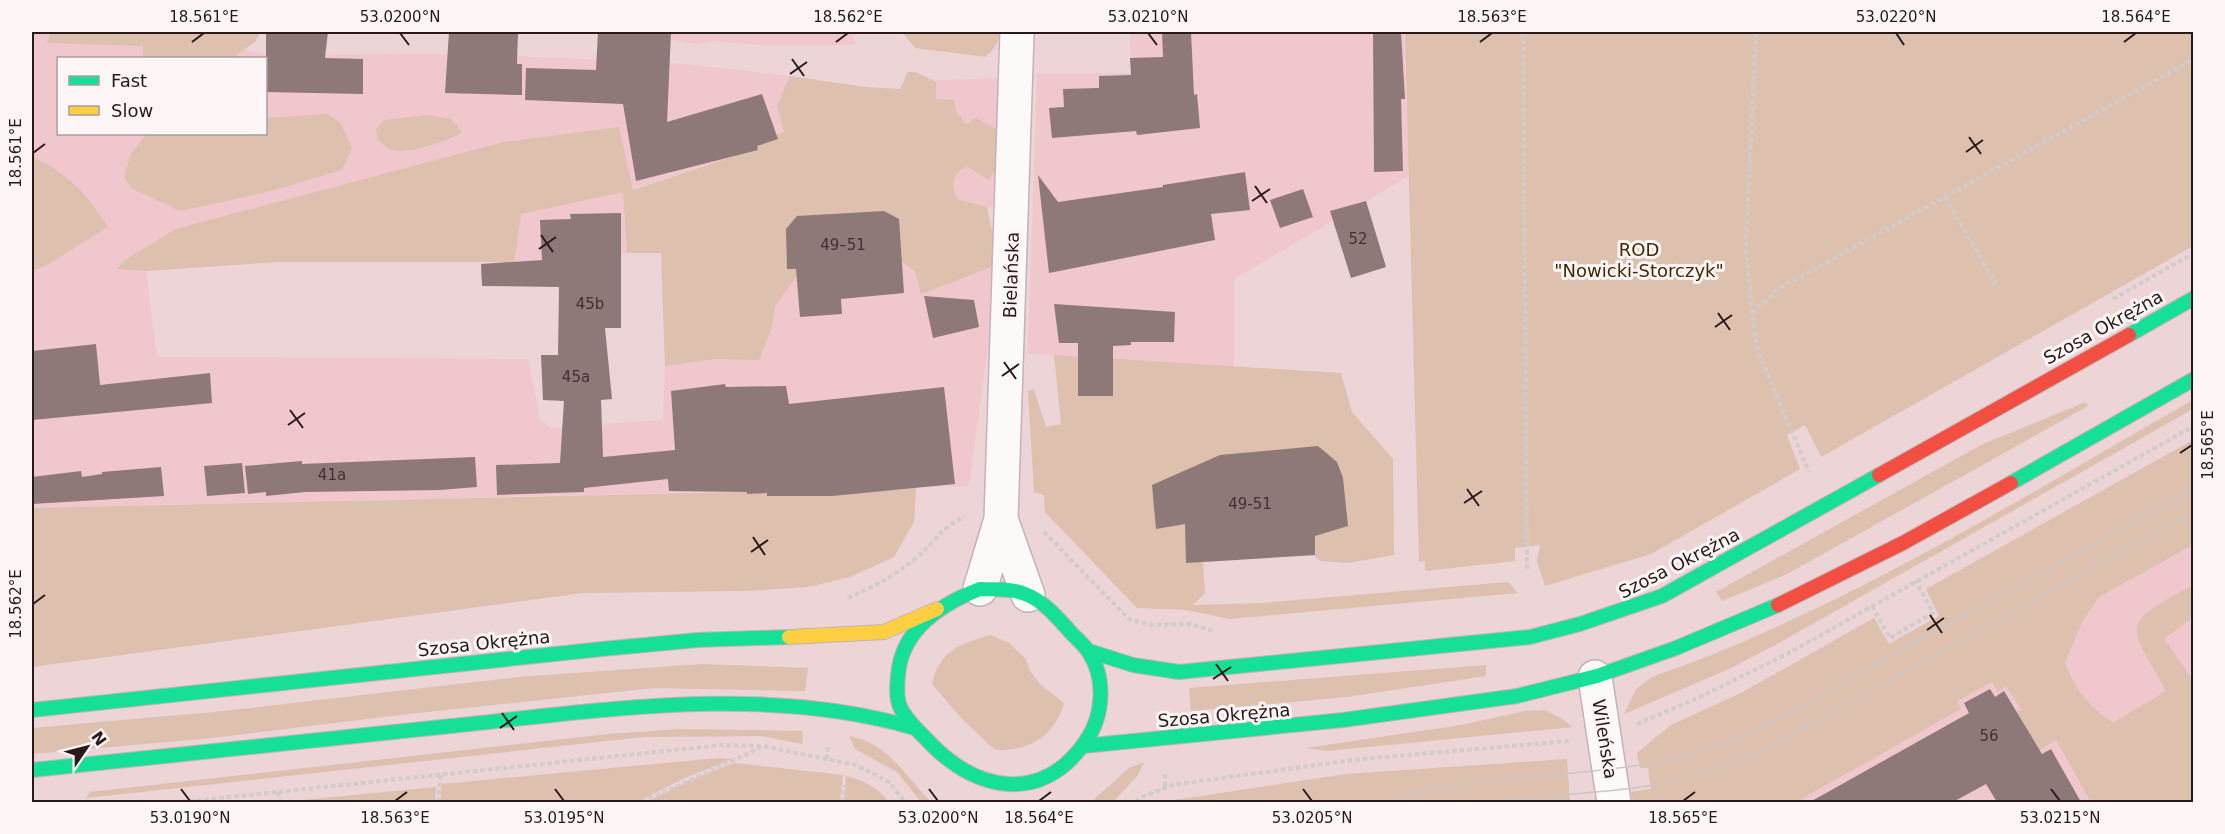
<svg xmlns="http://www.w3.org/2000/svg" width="2225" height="834" font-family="'DejaVu Sans',sans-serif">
	<rect width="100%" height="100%" fill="#ecd4d7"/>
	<path fill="#efc7cd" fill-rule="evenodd" d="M32,32h138l95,23 211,-1 209,10 105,12 -13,30 10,34 -164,52 4,61 -120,9h-229l-132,9 11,86 371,2 12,60 11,9 112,-8 2,-54 50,-7 -17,-155 301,60 -30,222 -937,22zM58,58h208v76h-208z
		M598,32h256l1,13h-96l-46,-4 -17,3 -63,-10z
		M1130,32h274l5,144 -175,103v88l-55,-1 -151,-13 9,-279 94,-1z
		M998,78l3,129 -48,1 -30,-127z
		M2193,545v257h-472l26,-9z"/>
	<path fill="#ddc0ae" d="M51,32h209l-4,9 -24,17h-89v-12l-96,-3z
		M939,32h60c0,12 -5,17 -14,25l-70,-9 -12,-15 36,1z
		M1405,32h788v214l-372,211 -16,-32 -18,10 13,34 -149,85 -106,32 -8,-25 3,-16 -25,3v13l-90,10v-10l-6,1z
		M908,72h8l20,10v17l18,1 2,11 10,14 10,-7 23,13 1,32 -11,17 -24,-14c-13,10 -14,18 -8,33l30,8 12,57 -78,30 -6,-23 -13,-9 -99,6 -28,38 -3,21 -13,33 -44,-1 -50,7 -4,-113h-34l-4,-61 -102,22 -7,48h-236l-133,9 -28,-2 8,-9 51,-31 328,-87 115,-15 14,63 102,-34 30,-17 19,-7 -7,-26 13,-30 75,11 35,2z
		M327,114l13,8 12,26 -10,22 -75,22 -87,19 -49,-23 -7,-11 7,-23 15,-20h120v-16z
		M427,115l24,4 11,13c-11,9 -60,24 -73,17 -4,-2 -8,-7 -11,-9l-2,-11 8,-9z
		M32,157c33,14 57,39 76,70l-63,39 -13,5z
		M1054,355l287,18 11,39 41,47 1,96 -46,8 -28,-2 -6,-6 -111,7 2,31 -12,12 69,-2 246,-21 10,11 -289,26 -42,-9 -50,-2 -92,-96 -1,-17 -10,-3 -6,-101 6,-1 12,37 15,-3z
		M2193,400v9l-416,235 -48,25 -105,45 12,-25 16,-12c192,-67 365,-177 541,-277z
		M2086,402l2,4 -301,168 -65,27 -6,-9 267,-148z
		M2193,440v105l-94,52 -16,23 -18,43c11,28 24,43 48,60l53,-32c-40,-71 -46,-66 27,-106v32l-29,22 29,41v122h-102l-35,-62 -23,13 -21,-38 9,-6 -15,-23 -8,6 -6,-10 -35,19 4,8 -165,93h-163l-2,-10 20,-3 -3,-21h-8l-3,-15 34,-28 70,-32 133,-75 15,26 50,-28 -13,-27z
		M916,488l-2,34 -20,35 -44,20 -42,10 -60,4 -165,2 -551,74v-159z
		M991,635l18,8 17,16 4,12 11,14 23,18c-10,34 -35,48 -69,47l-33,-31 -30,-35c7,-33 29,-41 59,-49z
		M701,664l107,4 -3,23 -151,-3 -254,27 -187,23 -181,16v-26l182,-16 304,-35z
		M1486,665v11l-139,21 -156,14 -2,-23z
		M1544,710l15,7 14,10 -246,24 -21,-3 155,-23 64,-14z
		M681,729l122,2 -1,13 -40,-8 -118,1 -558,61 4,-6 519,-58z
		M849,736c40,7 56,40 82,66h-10l-24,-30 -42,-23z
		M718,758l14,1 -49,20 -46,23h-197l2,-18z
		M1567,759l3,43h-409l185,-28z
		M1144,762l-6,13 -25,27h-22l38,-34z
		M734,763l109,12 -3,27h-193l43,-22z
		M846,776c19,5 31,11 43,26h-45z
		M436,787l-1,15h-153z"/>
	<path fill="#8e7878" d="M266,32h62l-3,26 38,1v35l-97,-2z
		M449,32h69l-1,32h5v31l-77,-2z
		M598,32h73l-4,90 95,-28 16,45 -21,7 1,4 -122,31 -13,-77 -98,-4 1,-32 70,2z
		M1162,32h29l3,63 3,-1 3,34 -63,7 -1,-4 -84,7 -3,-30 15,-1 -1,-18 36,-1v-12l32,-1 -1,-17 33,-1z
		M1373,32h28l4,67h-4l2,72 -29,1z
		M1245,172l5,38 -39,4 4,26 -166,33 -11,-98 20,27 105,-15v-2z
		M1303,189l10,28 -33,11 -10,-28z
		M1366,201l20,66 -35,11 -21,-67z
		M884,211l15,8 5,74 -63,6 1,15 -42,3 -4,-48h-9l-1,-40 11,-13z
		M621,213v115h-16l7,71 -11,1 2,57 72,-7 -4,-59 54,-7 1,3 60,-1 3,18 155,-17 11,97 -123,12h-65v-3l-20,1v-2l-78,-1 -1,-12 -84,9v4l-87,3 -1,-30 64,-2 4,-62 -21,-1 -2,-45h17l1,-68 -77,-1 -1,-22 61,-4 -2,-40 31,-1 -1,-5z
		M924,296l50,4 5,27 -46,11z
		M1054,304l121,8 -1,30h-43v3l-18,1v50h-35v-53h-19z
		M96,344l4,41 110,-12 2,30 -180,17v-69z
		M1318,446l19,16 6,16 5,48 -33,10v19l-129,8 -1,-39 -29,5 -4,-44 68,-30z
		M475,457l2,30 -38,3 -134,2 -39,4v-4l-18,2 -3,-28 57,-5v3z
		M242,463l3,30 -38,3 -3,-30z
		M161,467l3,29 -132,8v-27l49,-6 1,6 20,-3v-2z
		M1990,689l5,8 9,-6 38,63 9,-5 30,53h-84l-11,-18 -33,18h-143l159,-89 -5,-10z"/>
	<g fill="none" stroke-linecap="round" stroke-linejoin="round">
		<g stroke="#c4b2b4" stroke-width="36">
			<path id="street" d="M1001,519l27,76
				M980,589l21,-70 16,-487
				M1595,677l19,125"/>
		</g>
		<g stroke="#c4b2b4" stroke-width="16">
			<path id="fast" d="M2129,335l65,-37
				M2011,483l183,-104
				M980,589c15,1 31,-1 45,5 17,6 30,21 42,34 6,8 15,14 21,23 18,26 16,64 -2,90 -43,62 -106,52 -154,4 -11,-12 -25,-23 -32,-38 -4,-10 -3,-21 -2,-31 3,-46 43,-72 82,-87z
				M1089,651l44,14 46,7 351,-35 50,-13 82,-28 217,-121
				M32,710l570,-61 96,-9 91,-3
				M1083,746l260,-26 174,-24 80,-20 79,-28 102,-43
				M32,770c140,-15 280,-29 419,-44 153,-16 314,-42 464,2"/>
		</g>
		<g stroke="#c4b2b4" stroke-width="16">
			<path id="slow" d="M789,637l95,-5 53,-23"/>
		</g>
		<g stroke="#c4b2b4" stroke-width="16">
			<path id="jam" d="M1879,475l250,-140
				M1778,605l125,-62 108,-60"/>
		</g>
		<path stroke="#d2cbcc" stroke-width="4" stroke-dasharray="4.5 3" stroke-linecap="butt" d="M1523,32l4,539
			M1756,32l-10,213 6,68 5,36 52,123
			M1945,197l53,91
			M2113,299l81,-46
			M1752,313l28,-25 414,-229
			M1044,532l85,87 21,6 39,-1 26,7
			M848,598c25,-11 47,-22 68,-40 20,-16 24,-31 49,-41
			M1872,606l18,32 43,-25 -17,-32
			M1637,724l63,-27 87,-43 407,-228
			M827,759l1,-14
			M1165,786v-14
			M278,792l2,10
			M182,802l540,-57 41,1 93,19 33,17 16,20
			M438,802l3,-28
			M642,802l118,-54
			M843,802l1,-17
			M1136,802l6,-5 30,-12 188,-26 209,-18"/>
		<use href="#street" stroke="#fcf9f9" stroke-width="33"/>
		<use href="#fast" stroke="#16e098" stroke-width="14"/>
		<use href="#slow" stroke="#ffcf43" stroke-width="14"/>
		<use href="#jam" stroke="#f24e42" stroke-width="14"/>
		<path stroke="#cdc6c7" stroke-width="1.5" d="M1384,802c105,-35 220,-18 325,-54 66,-22 126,-61 186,-94 100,-55 199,-110 299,-165
			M1489,802c60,-8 122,-8 182,-20 32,-6 61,-19 91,-31l432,-239"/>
	</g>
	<path fill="none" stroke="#29191b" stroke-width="2" d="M400,33l9,12M1148,33l9,12M1896,33l8,12M192,42l12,-9M836,42l12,-9M1480,42l12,-9M2124,42l12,-9M792,59l12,17M790,74l17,-12M1969,137l12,17M1966,152l17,-12M33,153l12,-9M1255,186l12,17M1252,201l18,-12M541,235l12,17M539,249l17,-12M1718,313l12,17M1715,327l17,-12M1004,362l12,17M1002,376l17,-12M290,410l13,18M288,425l17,-12M2180,453l12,-8M1467,489l12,17M1464,503l18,-12M753,537l12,18M751,552l17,-12M33,604l12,-9M1930,615l12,18M1927,630l17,-12M1216,664l12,17M1213,679l18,-12M502,713l12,17M500,728l17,-12M181,789l9,12M555,789l9,12M929,789l9,12M1303,789l9,12M2051,789l9,12M395,801l12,-9M1039,801l12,-9M1683,801l12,-9"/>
	<g text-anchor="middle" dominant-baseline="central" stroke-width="6" stroke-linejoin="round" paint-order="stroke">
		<g font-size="15" fill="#423132">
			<text x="1358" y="239">52</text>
			<text x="843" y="245">49–51</text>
			<text x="590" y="304">45b</text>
			<text x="576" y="377">45a</text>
			<text x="332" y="475">41a</text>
			<text x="1250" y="504">49-51</text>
			<text x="1989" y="736">56</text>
		</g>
		<g font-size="18" fill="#452800" stroke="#fef5f6">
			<text x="1639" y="249">ROD<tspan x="1639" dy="21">"Nowicki-Storczyk"</tspan></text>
		</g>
		<g font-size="18" fill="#29191b" stroke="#fef5f6">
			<text transform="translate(1011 275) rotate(-88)">Bielańska</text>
			<text transform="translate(2103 327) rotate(-29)">Szosa Okrężna</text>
			<text transform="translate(1679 563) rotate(-27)">Szosa Okrężna</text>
			<text transform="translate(484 643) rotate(-6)">Szosa Okrężna</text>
			<text transform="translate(1224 715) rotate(-5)">Szosa Okrężna</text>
			<text transform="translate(1605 739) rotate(81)">Wileńska</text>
		</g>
	</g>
	<rect width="2225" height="834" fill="none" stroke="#fef5f6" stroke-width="66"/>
	<rect x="57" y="57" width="210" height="78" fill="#fef5f6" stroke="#a99d9e" stroke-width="1.5"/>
	<rect x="69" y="76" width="30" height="9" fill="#16e098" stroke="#a99d9e" stroke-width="1.5"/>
	<text x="111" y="87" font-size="18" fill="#29191b">Fast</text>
	<rect x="69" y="106" width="30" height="9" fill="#ffcf43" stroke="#a99d9e" stroke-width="1.5"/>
	<text x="111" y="117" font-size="18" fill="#29191b">Slow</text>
	<g transform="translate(87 747) rotate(55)" stroke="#fef5f6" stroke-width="4.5" paint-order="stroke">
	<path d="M0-4.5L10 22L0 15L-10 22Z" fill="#29191b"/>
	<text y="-9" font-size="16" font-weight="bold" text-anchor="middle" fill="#29191b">N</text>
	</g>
	<rect x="33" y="33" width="2159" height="768" fill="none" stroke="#29191b" stroke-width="2"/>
	<g font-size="15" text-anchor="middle" fill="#29191b">
		<text x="204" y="22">18.561°E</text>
		<text x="400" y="22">53.0200°N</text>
		<text x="848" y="22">18.562°E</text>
		<text x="1148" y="22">53.0210°N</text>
		<text x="1492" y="22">18.563°E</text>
		<text x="1896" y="22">53.0220°N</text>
		<text x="2136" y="22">18.564°E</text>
		<text transform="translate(16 153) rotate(-90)" y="5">18.561°E</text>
		<text transform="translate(2208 445) rotate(-90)" y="5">18.565°E</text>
		<text transform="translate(16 604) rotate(-90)" y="5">18.562°E</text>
		<text x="190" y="823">53.0190°N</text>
		<text x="395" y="823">18.563°E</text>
		<text x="564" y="823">53.0195°N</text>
		<text x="938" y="823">53.0200°N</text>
		<text x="1039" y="823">18.564°E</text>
		<text x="1312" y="823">53.0205°N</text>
		<text x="1683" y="823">18.565°E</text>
		<text x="2060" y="823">53.0215°N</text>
	</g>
</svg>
